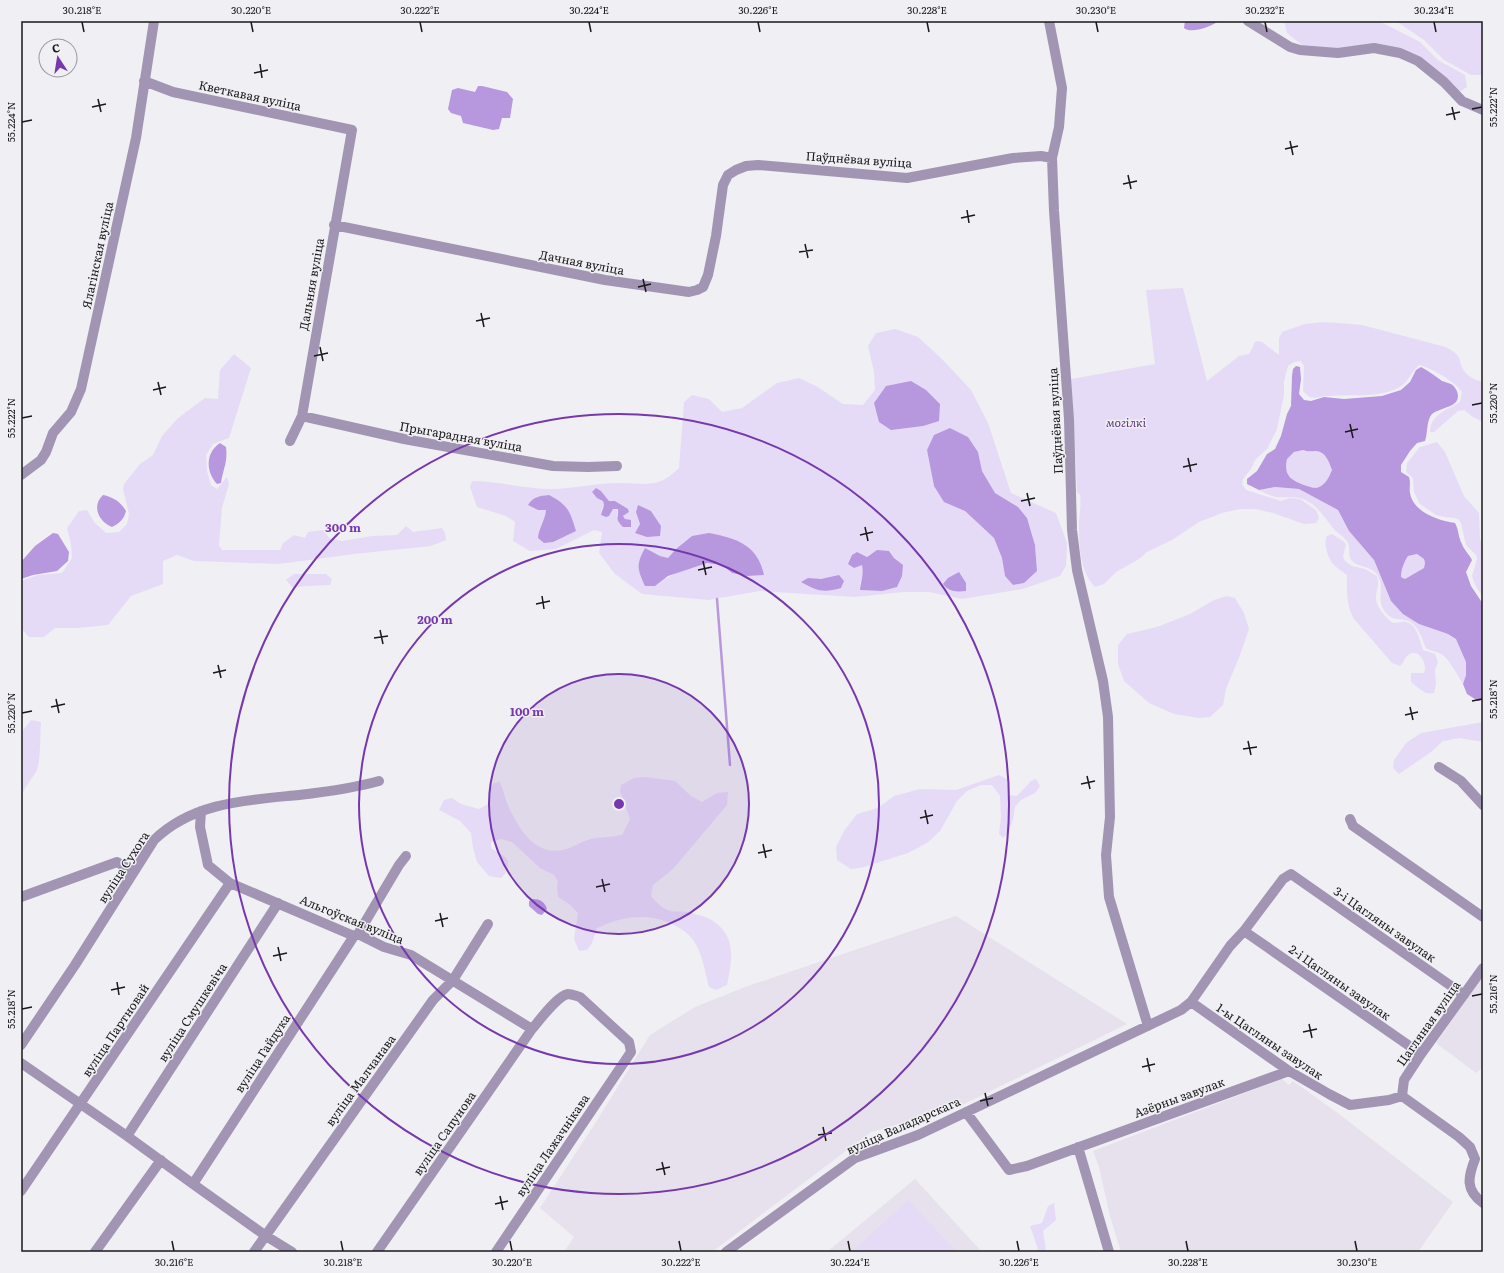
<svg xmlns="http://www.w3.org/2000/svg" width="1504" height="1273" font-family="Literata,serif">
	<rect width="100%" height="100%" fill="#f0eff3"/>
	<path fill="#e6e1ec" d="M956,916l171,108 -169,83 -87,25 -159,120h-148l10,-15 -34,-29 56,-86 54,-87 45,-28 50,-20z
		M1483,975v92l-7,6 -40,-30z
		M1282,1079l7,6 4,-4 46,33 114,88 -35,50h-297l-11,-36 -11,-49 -6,-16z
		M915,1179l67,73h-155z"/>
	<path fill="#e6dbf6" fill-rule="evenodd" d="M1284,21h89l12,3 35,18 18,18 27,15 2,12 -8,5 -70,-46 -23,-2 -23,5 -41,-4 -15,-12z
		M1396,21h87v54h-12l-27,-15 -20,-20z
		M1183,288l24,93 32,-25 10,-2 4,-7 1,-4 3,-2 5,1 17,13v-17l3,-6 23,-8 18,-2 16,1 23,2 80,21c6,2 11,4 16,10 2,3 2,6 3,9 3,10 13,15 22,17v40l-10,-5 -9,-7 -6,1 -24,21h-4c0,-17 17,-22 30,-30l2,-10c-8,-11 -30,-24 -43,-27 -8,7 -12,20 -23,24 -21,9 -46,5 -68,7 -5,0 -13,3 -18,1 -2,-1 -5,-4 -7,-6l1,-25 -3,-5 -7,1 -6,4 -4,15v14l-7,34 -10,20 -12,11 -4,9 -8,10 -1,5 4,6 35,11 9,-3 10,1 16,11 3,8 -3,5 -12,1 -31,-11 -18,-4h-15l-18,4 -23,9 -27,18 -25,12 -8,7 -23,13 -12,12 -9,3c-16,-17 -16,-42 -16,-65 1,-9 2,-18 1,-28l-3,-1 -1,-30 -5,-38 2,-10 -2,-36 84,-15 -9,-74z
		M895,329l23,8 24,22 29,31 17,33 23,70 45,20 11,30 -1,23 -6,10 -37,13 -61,10 -33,-7h-25l-49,5 -95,-6 -52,9 -66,-6 -27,-20 -16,-21 3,-21 -8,-2 -38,19 -26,2 -17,-10 2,-19 -9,-6 -29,-9 -7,-20 2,-6c27,0 53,8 80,8 21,0 43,-6 64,-6 28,-1 40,8 63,-15l5,-66 8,-7 17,4 13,13 20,-4 35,-25 22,-5 17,8 27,18 20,1 12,-15 -1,-18 -6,-26 8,-13zM950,428l18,9 10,15 4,19 13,22 23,14 9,11 8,27 2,25 -13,13 -11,2 -8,-9 -3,-18 -8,-20 -29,-27 -31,-25 -7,-36zM596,488l5,3 8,10h6l13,8 1,3 -6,4 2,3 -8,-2 1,-8 -17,1 3,-5 -1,-5 -11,-7zM528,505l44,12 -33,13 6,-11 1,-9h-8zM651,511l10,15 -26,7 5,-10zM692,536l72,39c-11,0 -21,2 -31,-2 -5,-2 -8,-8 -13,-9 -22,-4 -47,9 -65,22l-10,-38 15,8 8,2 8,-9zM889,551l5,7 -12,33 -22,-1v-7l4,-9 -2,-9 1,-10 4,2 3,-3z
		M234,354l17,14 -22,70 -16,6 -7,11 1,16 4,14 6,4 10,-12 2,7 -7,24 -3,37 3,5h58l3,-7 11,-8 11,3 3,-6 16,-2 5,8 13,3 30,-5 25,-1 9,-9 7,6 29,-4 3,5 1,7 -15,6 -77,8 -75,10 -85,-3 -17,-6 -14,6v23l-32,12 -23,29 -30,3h-23l-11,9h-15l-8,-9v-47l17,-6 24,-2 10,-15 -1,-14 -4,-16 12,-17 8,-1 7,12 12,11 13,-1 8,-8 2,-10 -6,-25 1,-5 16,-20 13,-9 9,-19 16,-18 27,-20 13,1 2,-29z
		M1437,442l8,10 19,44 15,17 1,26 3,9v49l-8,-12 -3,-9 5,-17 -1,-4 -10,-10 -5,-22 -3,-4 -4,-1 -9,-1 -9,-2 -16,-11 -6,-12 -1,-14 -7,-6 1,-9 13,-16z
		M1303,450c4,2 8,1 13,1 10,1 13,11 16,19 -3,7 -6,14 -13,17 -4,2 -8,0 -12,-1 -14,-5 -24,-9 -20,-27l7,-7z
		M1275,487l24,2 39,21 11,21 25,29 17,41 28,23 29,10 8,5 10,23v13l-3,9c-6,-9 -14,-26 -22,-30 -5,-3 -11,-3 -15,-6 -4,-9 -7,-23 -18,-27 -8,-3 -16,0 -22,-8 -12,-14 1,-26 -10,-40 -6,-7 -18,-6 -24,-12 -5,-6 -1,-14 -5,-20 -4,-5 -10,-8 -14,-13 -9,-11 -15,-23 -30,-29 -9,-3 -18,-1 -27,-2 -6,-1 -11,-4 -17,-7z
		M1332,534l11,7 3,3 -3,13 2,4 7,5 13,3 12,7c3,11 -1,13 -1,23 1,9 10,19 17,24 4,0 9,-2 13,-1 11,2 14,19 17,28l12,4 3,8 -3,8 1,14 -2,9c-9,3 -16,-6 -23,-11v-9h13c4,-9 -5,-26 -16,-18 -4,3 -4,8 -8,11l-8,-3 -38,-44c-8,-14 -7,-28 -7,-44 -4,-3 -9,-6 -13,-10 -6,-6 -11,-22 -7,-29z
		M1417,554l7,5 1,4 -1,5 -19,11 -4,-2c0,-7 3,-15 7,-21z
		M294,574h32l6,5 -2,6 -38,2 -6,-7z
		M1227,596l8,2 9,15 5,16 -9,26 -14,34 -3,16 -13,12 -11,1 -25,-4 -25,-11 -25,-22 -6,-17v-19l9,-11 30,-7 33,-13 24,-14z
		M31,720l10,2c-1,12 0,40 -5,50 -5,8 -11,15 -15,24v-63z
		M1483,722v20l-23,-4 -17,3 -12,11 -32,22 -6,-6 1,-8 12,-17 15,-10z
		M999,775l8,4 2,16 8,1 14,-15 5,-2 4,7 -5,7 -14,7 -6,7 -2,12 -4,13 -6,6 -4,-4 2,-17 -1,-21 -8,-11h-11l-14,6 -10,10 -17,30 -13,12 -19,10 -44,14 -13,2 -14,-9 -1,-13 8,-16 13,-17 21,-6 16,-12 26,-7 36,1z
		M646,777l29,4 16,15 11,6 15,-9 11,-1 -1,13 -54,64 -20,16 -2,11c5,6 13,14 20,15 5,1 10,0 16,1 8,2 19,4 26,9 24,16 19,39 14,64l-11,5 -7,-3c-4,-14 -6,-31 -14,-44 -4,-8 -13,-14 -21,-18 -25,-13 -52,-9 -77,3l-5,15 -5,7 -8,1 -5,-12 4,-26 -8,-8 -12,-8 -1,-10 1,-5 -4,-7 -14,-7 -28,-26 -11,-3 -10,3v6l14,9 3,4c0,7 -1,12 -7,17l-12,-2 -12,-14 -4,-14 -2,-15 -11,-12 -21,-11 5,-10 8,-2 9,6 18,5 9,-5 2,-15 4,-6 6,-1c4,9 5,18 9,26 11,22 25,47 54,42 10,-2 19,-9 28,-11 10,-2 21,-2 31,-4l8,-16 -10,-28 1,-6 13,-7z
		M908,1200l49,52h-97l-4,-4z
		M1054,1203l2,17 -13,11 3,20 3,1h-15l4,-3 -8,-23 12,-3 6,-17z"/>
	<path fill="#b797de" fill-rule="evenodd" d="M1185,21h33c-6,6 -28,13 -34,7z
		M478,86h4l25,6 6,7 -3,19h-8l-3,11 -6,1 -30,-7 -2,-7 -10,-3 -3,-4 4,-19 6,-2 17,4z
		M1296,366l4,1 1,12 -2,15 5,6 7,1 13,-4 20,2 38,-3 19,-6 9,-8 6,-12 5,-3c8,4 14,9 21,14 3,1 6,2 9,3 6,4 10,13 4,19 -6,5 -17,6 -23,11 -6,7 -4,19 -7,27l-8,2 -7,8 -9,14v7l8,5c2,7 0,10 1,16 3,19 29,28 45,30 4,7 3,14 7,21 2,6 7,10 10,16l-6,12 5,14 12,18v96l-5,1 -11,-7 -4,-10 3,-9v-13l-10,-23 -8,-5 -29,-10 -16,-10 -12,-13 -17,-41 -25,-29 -11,-21 -39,-21 -24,-2 -16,3 -12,-6v-5l10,-8 10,-17 8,-5 6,-13 6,-22 4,-8 1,-30 1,-7zM1303,450c5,2 8,1 13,1 10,1 13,11 16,19 -3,7 -6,14 -13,17 -4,2 -8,0 -12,-1 -14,-5 -24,-9 -20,-27l7,-7zM1417,554l7,5 1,4 -1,5 -19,11 -4,-2c0,-7 3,-15 7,-21z
		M911,381l15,9 14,14 -1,17 -16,5 -32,4 -12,-8 -5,-19 12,-17z
		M950,428l18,9 10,15 4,19 13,22 23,14 9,11 8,27 2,26 -13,12 -11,2 -8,-9 -3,-18 -8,-20 -29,-27 -21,-9 -10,-16 -7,-36 7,-15z
		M220,443l6,4c2,15 -3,22 -5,36l-4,1c-12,-13 -11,-32 3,-41z
		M596,488l5,3 8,10h6l13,8 1,3 -6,4 2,3 6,1v7h-8c-9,-9 -4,-9 -5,-18h-5l-4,7 -3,1 -5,-2 3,-10 -1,-4 -6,-3 -5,-6z
		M103,495c10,2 18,7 23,16 -2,8 -6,12 -14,16 -13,-5 -21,-21 -9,-32z
		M549,495c19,10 21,16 27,36l-23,11 -9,1 -6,-5c1,-11 7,-17 8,-28h-8l-10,-5c5,-8 11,-9 21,-10z
		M638,505l13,6 10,15 -1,10 -13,1 -12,-4 5,-9 -4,-12z
		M53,533l5,1 11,18 -1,9 -11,10 -24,4 -12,4v-17l14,-16z
		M709,533c27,5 49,12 55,42l-17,1 -15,-3 -10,-8 -15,-2 -39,13 -13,10h-10c-8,-18 -9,-21 0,-38l15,8 8,2 8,-9 16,-13z
		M877,550l12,1 5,7 9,7 -1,11 -5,11 -15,4 -22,-1c1,-10 4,-15 2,-25l-8,3 -6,-4 4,-9 5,-3 10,5z
		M959,572l7,11v8c-9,1 -17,1 -23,-7l5,-6z
		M839,575l5,6 -3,7c-18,5 -24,3 -40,-6l7,-4 13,1z
		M533,899c7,0 12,3 14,10l-5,6 -4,-1 -9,-8v-5z"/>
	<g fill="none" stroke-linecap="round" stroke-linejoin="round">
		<path stroke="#b797de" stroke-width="2.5" d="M717,599l13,166"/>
		<path stroke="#a295b4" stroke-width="10" d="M1049,21l13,67 -3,39 -7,31 2,53 15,208 3,111 5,40 26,111 5,36 2,100 -4,38 3,42 39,129
			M1248,21l42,26 10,3 38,3 36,-5 26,5 18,8 26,21 18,19 21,9
			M144,81l29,11 179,38 -50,286 -12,25
			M334,225l271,55 84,12 8,-2 6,-3 5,-12 8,-39 7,-51 5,-10 8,-5 10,-4 12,-1 149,13 106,-20 28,-2 11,2
			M302,416l102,23 149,27 35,1 29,-1
			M21,475l20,-15 5,-8 7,-19 18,-21 10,-23 55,-251 18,-117
			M1439,767l22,14 22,24
			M201,811l-1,16 8,38 22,18 124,53 4,-2 26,13 27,8 121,74
			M1350,819l3,7 130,91
			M21,897l96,-35 17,10
			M1244,931l177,123
			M358,934l41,-69 7,-9
			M1191,1002l98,69 40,23 21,11 39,-5 13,-4 57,41 11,10 5,12c-7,18 -10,31 8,44
			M21,1045l54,-80 79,-125c39,-38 93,-40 145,-45 26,-3 55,-7 80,-14
			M21,1063l106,73 66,48 73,52 26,16
			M1402,1096l2,-16 17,-26 62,-86
			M966,1112l43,58 18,-4 262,-95
			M127,1136l151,-233
			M1078,1147l31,105
			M193,1184l161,-248
			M21,1191l209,-308
			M95,1252l66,-92
			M254,1252l179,-252 20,-20 35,-56
			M377,1252l155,-223c7,-8 25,-33 36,-35 4,0 8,2 12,3l49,45 2,10 -135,200
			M726,1252l129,-94 63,-23 263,-125 10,-8 39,-56 14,-15 39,-52 8,-5 173,121"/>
	</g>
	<path fill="none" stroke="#19181a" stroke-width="1.5" d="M82,22l2,10M251,22l2,10M420,22l2,10M589,22l2,10M758,22l2,10M927,22l2,10M1096,22l2,10M1265,22l2,10M1434,22l2,10M260,64l2,14M254,73l14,-3M98,99l3,13M92,107l14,-3M1452,107l3,13M1472,109l10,-2M1446,115l14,-3M22,122l10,-2M1290,141l3,14M1285,149l13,-3M1128,175l3,14M1123,184l14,-3M967,210l2,13M961,218l14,-3M805,244l3,14M799,252l14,-2M643,279l3,13M638,287l13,-3M481,313l3,14M476,321l14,-3M320,347l3,14M314,356l14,-3M158,382l3,13M153,390l13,-3M1472,405l10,-2M22,418l10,-2M1350,424l3,14M1345,432l13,-3M1188,458l3,14M1183,467l14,-3M1027,493l3,13M1021,501l14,-3M865,527l3,14M860,535l13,-3M703,561l3,14M698,570l14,-3M542,596l2,13M536,604l14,-3M380,630l3,14M374,638l14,-2M218,665l3,13M213,673l13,-3M56,699l3,14M1472,701l10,-2M51,707l14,-3M1410,707l3,13M22,713l10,-2M1405,715l13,-3M1248,741l3,14M1243,749l14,-2M1087,776l3,13M1081,784l14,-3M925,810l3,14M920,818l13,-3M763,844l3,14M758,853l14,-3M602,879l3,13M596,887l14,-3M440,913l3,14M435,921l13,-3M278,947l3,14M273,956l14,-3M117,982l2,13M111,990l14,-3M1472,996l10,-2M22,1009l10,-2M1309,1024l3,14M1303,1032l14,-3M1147,1058l3,14M1142,1067l13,-3M985,1093l3,13M980,1101l13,-3M823,1127l3,14M818,1135l14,-2M662,1162l3,13M656,1170l14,-3M500,1196l3,14M495,1204l13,-3M172,1241l2,10M341,1241l2,10M510,1241l2,10M679,1241l2,10M848,1241l2,10M1017,1241l2,10M1186,1241l2,10M1355,1241l2,10"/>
	<circle cx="619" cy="804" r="130" fill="#7638ae" fill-opacity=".12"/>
	<g fill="none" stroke="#7638ae" stroke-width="2">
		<circle cx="619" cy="804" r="130"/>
		<circle cx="619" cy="804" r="260"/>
		<circle cx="619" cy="804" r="390"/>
	</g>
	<g text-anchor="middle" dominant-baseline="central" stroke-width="3" stroke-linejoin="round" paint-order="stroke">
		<g font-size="12" fill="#19181a" stroke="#f0eff3">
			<text transform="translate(250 95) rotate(12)">Кветкавая вуліца</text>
			<text transform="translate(859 159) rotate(4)">Паўднёвая вуліца</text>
			<text transform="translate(97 255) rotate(-78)">Ялагінская вуліца</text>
			<text transform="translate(582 262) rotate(11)">Дачная вуліца</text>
			<text transform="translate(311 284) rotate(-80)">Дальняя вуліца</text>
			<text transform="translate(1055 421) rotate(-93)">Паўднёвая вуліца</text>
			<text transform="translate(461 436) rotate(10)">Прыгарадная вуліца</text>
			<text transform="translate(123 867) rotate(-57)">вуліца Сухога</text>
			<text transform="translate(352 919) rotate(22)">Альгоўская вуліца</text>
			<text transform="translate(1385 924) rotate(35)">3-і Цагляны завулак</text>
			<text transform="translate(1340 982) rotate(35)">2-і Цагляны завулак</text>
			<text transform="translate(192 1012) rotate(-57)">вуліца Смушкевіча</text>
			<text transform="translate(1428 1023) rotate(-55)">Цагляная вуліца</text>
			<text transform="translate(115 1030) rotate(-56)">вуліца Партновай</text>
			<text transform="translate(1270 1041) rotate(34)">1-ы Цагляны завулак</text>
			<text transform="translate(262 1053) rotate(-57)">вуліца Гайдука</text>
			<text transform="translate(360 1080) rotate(-54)">вуліца Малчанава</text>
			<text transform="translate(1179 1097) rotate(-20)">Азёрны завулак</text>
			<text transform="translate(903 1125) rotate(-24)">вуліца Валадарскага</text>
			<text transform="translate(444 1133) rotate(-55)">вуліца Сапунова</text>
			<text transform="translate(552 1145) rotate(-56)">вуліца Лажачнікава</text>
		</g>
		<g font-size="12" font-style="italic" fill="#60368a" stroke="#f0eff3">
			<text x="1126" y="422">могілкі</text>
		</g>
	</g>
	<circle cx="619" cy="804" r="6" fill="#7638ae" stroke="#f0eff3" stroke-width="2"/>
	<g font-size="12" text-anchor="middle" font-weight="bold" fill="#7638ae" stroke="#f0eff3" stroke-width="3" stroke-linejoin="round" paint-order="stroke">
		<text x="343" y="532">300 m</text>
		<text x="435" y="624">200 m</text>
		<text x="527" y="716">100 m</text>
	</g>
	<rect width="1504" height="1273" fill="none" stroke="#f0eff3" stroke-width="44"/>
	<g transform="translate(58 58) rotate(348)"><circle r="19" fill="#f0eff3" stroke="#9a999c"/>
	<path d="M0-3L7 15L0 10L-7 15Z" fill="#7638ae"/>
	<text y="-6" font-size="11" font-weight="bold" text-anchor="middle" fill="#19181a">С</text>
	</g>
	<rect x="22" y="22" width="1460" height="1229" fill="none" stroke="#19181a" stroke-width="1.5"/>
	<g font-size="10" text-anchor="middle" fill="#19181a">
		<text x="82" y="14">30.218°E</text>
		<text x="251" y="14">30.220°E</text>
		<text x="420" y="14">30.222°E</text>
		<text x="589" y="14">30.224°E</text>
		<text x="758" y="14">30.226°E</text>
		<text x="927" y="14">30.228°E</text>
		<text x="1096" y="14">30.230°E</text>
		<text x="1265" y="14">30.232°E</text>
		<text x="1434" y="14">30.234°E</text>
		<text transform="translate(1493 107) rotate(-90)" y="4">55.222°N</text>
		<text transform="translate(11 122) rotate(-90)" y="4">55.224°N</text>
		<text transform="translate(1493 403) rotate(-90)" y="4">55.220°N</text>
		<text transform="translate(11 418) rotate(-90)" y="4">55.222°N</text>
		<text transform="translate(1493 699) rotate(-90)" y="4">55.218°N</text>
		<text transform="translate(11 713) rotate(-90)" y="4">55.220°N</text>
		<text transform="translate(1493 994) rotate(-90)" y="4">55.216°N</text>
		<text transform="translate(11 1009) rotate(-90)" y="4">55.218°N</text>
		<text x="174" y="1266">30.216°E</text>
		<text x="343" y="1266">30.218°E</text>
		<text x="512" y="1266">30.220°E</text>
		<text x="681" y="1266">30.222°E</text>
		<text x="850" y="1266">30.224°E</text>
		<text x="1019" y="1266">30.226°E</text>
		<text x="1188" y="1266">30.228°E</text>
		<text x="1357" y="1266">30.230°E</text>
	</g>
</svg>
